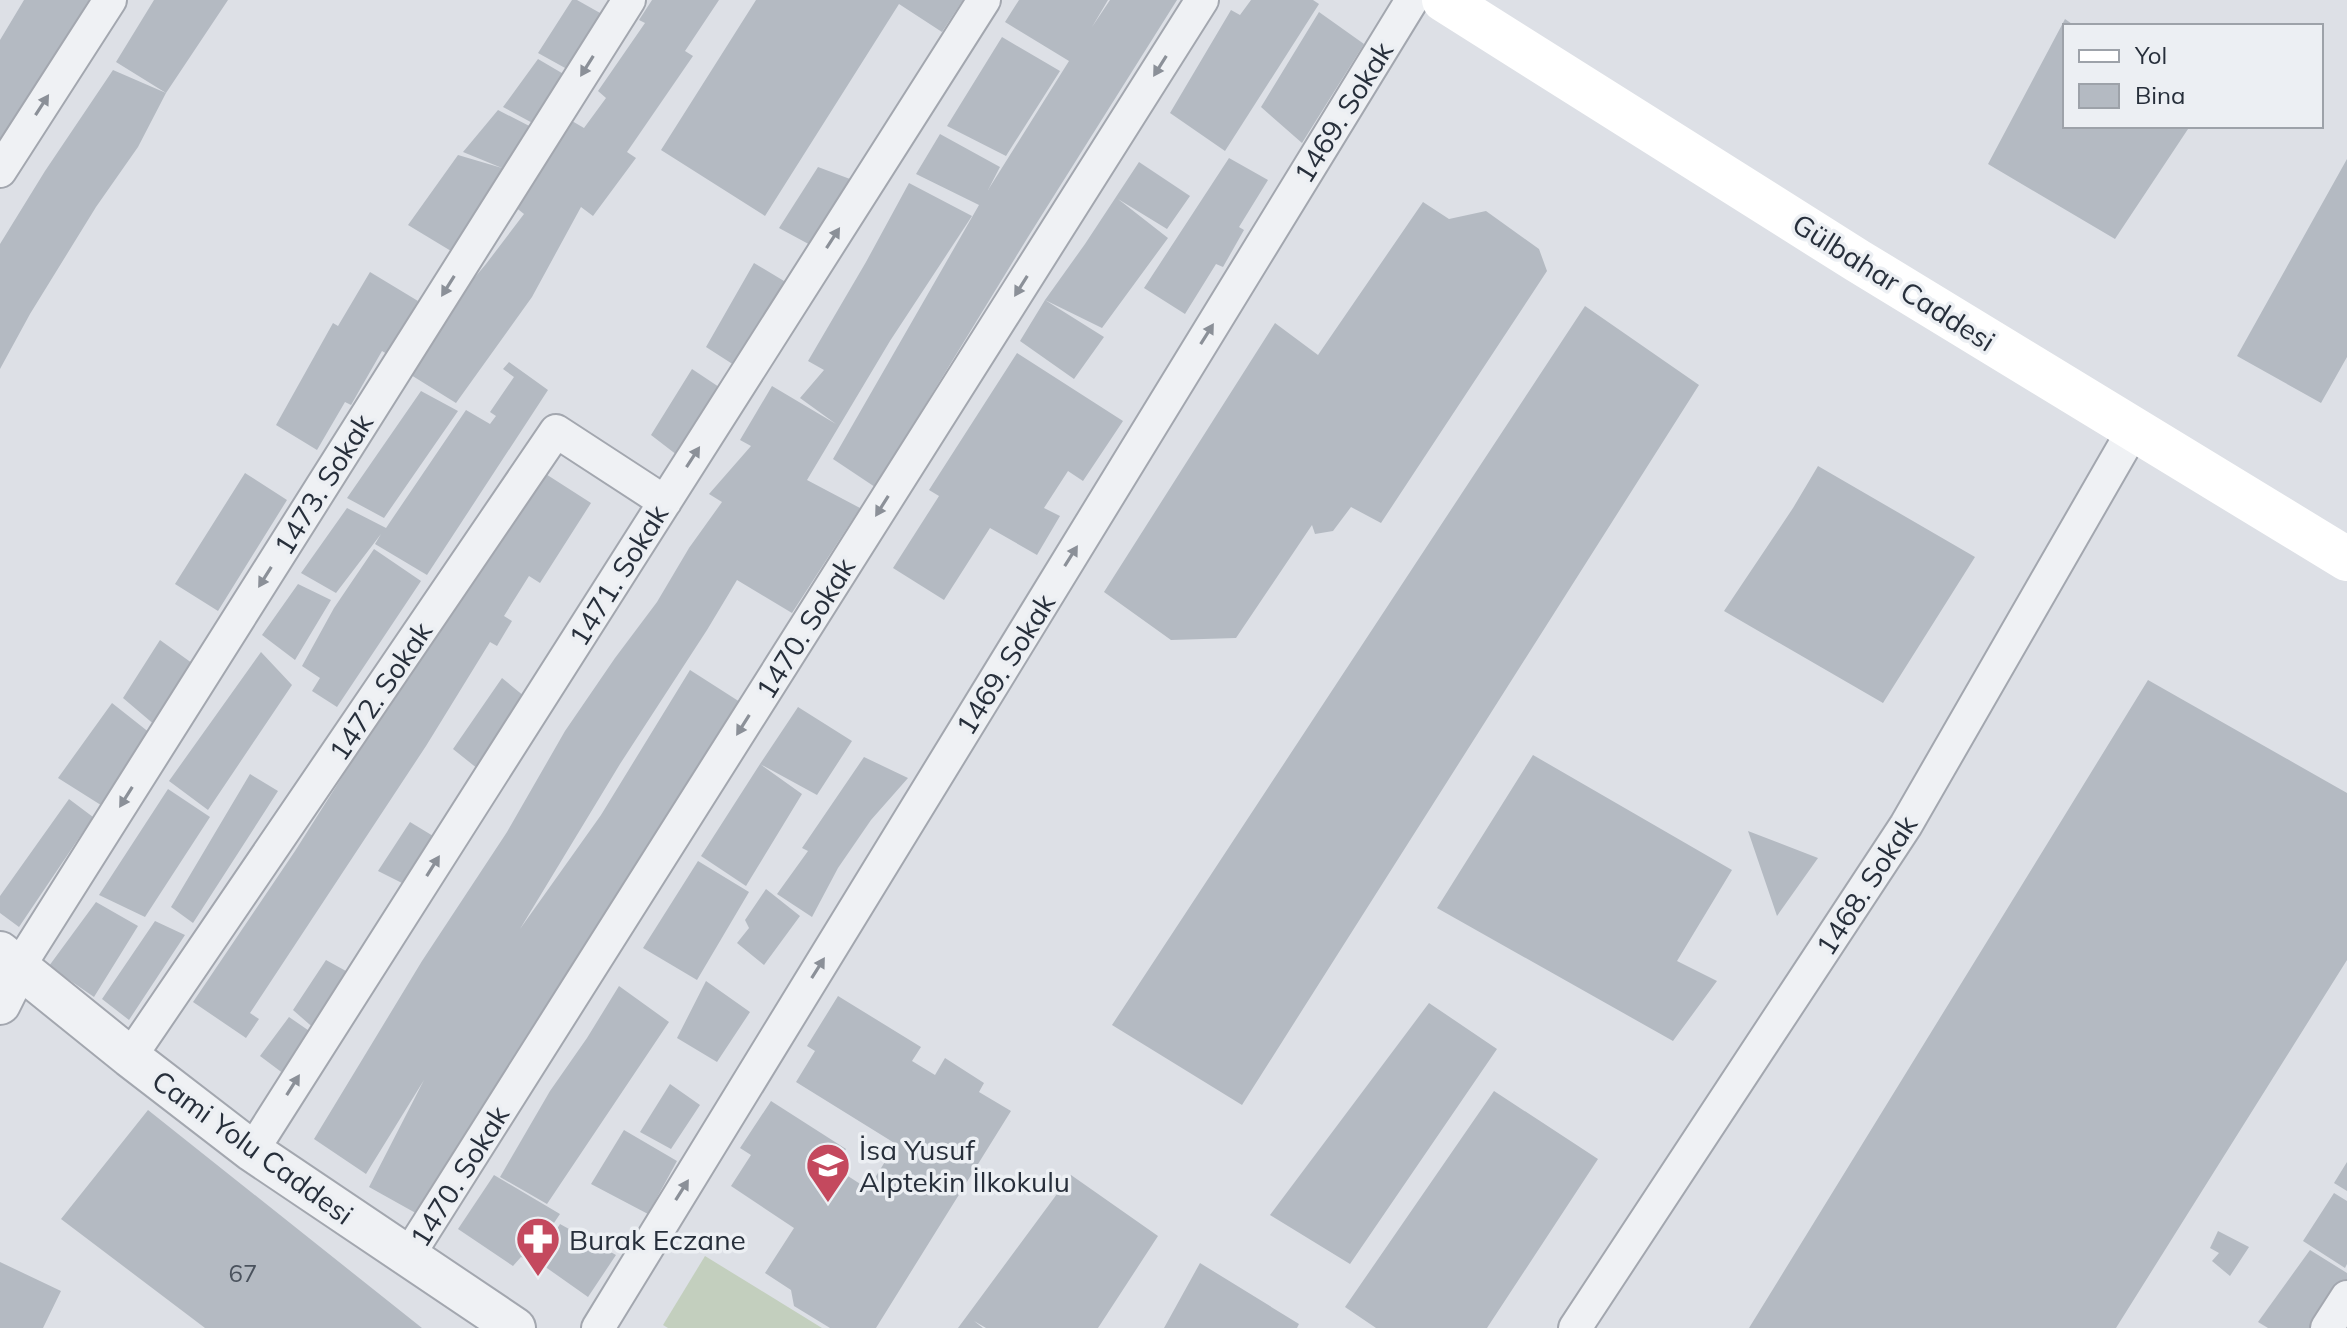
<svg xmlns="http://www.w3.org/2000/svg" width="2347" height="1328" font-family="Mulish,sans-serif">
	<rect width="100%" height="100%" fill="#dde0e6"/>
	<path fill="#c3cfbe" d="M705,1256l117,72h-154l-5,-3z"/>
	<path fill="#b4bac2" d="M24,0h65l-89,144v-104z
		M154,0h74l-62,93 -28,54 -42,60 -66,107 -30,55v-125l45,-73 68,-101 53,23 -50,-31z
		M572,0h5l32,18 -33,56 -38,-21z
		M652,0h67l-34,51 8,5 -66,96 9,6 -43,58 -12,-9 -49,90 -76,106 -45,-28 33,-61 42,-50 38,-50 -10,-8 58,-85 12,7 22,-30 -8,-7 47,-68 -6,-3z
		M756,0h207l-21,32 -43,-28 -134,212 -104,-66z
		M1019,0h89l-16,27 18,-27h67l-149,237 -153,250 -42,-28 146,-254 -63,-31 24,-40 60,33 -12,23 81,-129 -64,-39z
		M1251,0h62l6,4 -94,147 -55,-38 61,-103 9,5z
		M1319,12l45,32 -62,99 -41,-36z
		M2065,19l10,7h-10v100h125l-75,113 -127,-75z
		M1002,37l58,34 -54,85 -59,-30z
		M538,59l34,20 -34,47 -35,-19z
		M498,110l41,21 -88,120 -43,-26 50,-70 44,13 -39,-16z
		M1229,158l39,22 -29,47 5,3 -21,37 -7,-3 -31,50 -41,-26z
		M2347,159v198l-26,46 -84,-47z
		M1139,162l51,34 -23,33 -49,-30 50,39 -66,90 -57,-28 40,-56z
		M818,167l40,15 -44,65 -35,-19z
		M909,183l63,33 -82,125 -83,139 53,28 -68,105 -55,-33 -30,50 -87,134 -100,165 81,-114 89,-145 50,32 -319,514 -52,-29 55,-107 -58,94 -52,-35 108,-178 85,-129 58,-101 50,-73 42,-56 32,-54 33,-46 -13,-8 42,-48 -11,-6 32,-54 64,38 -36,-26 24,-28 -16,-9 58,-99z
		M1423,202l26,17 37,-8 53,38 8,22 -166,252 -30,-16 -18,24 -18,3 -3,-9 -76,113 -65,2 -67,-48 171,-269 43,32z
		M754,263l35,21 -55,81 -28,-18z
		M370,272l48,29 -31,53 -5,-3 -31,54 -6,-3 -28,48 -41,-25 57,-102 5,3z
		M1045,300l59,37 -30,42 -54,-38z
		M1585,306l114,79 -457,720 -130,-80z
		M1017,353l106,68 -40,60 -15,-10 -24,37 16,8 -23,39 -47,-27 -46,72 -51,-32 46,-72 -10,-6z
		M509,362l39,28 -121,185 -52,-31 6,-10 -45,59 -35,-20 46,-65 39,20 80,-118 24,14 6,-8 -6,-4 24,-35 -11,-8z
		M692,369l27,18 -42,68 -26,-20z
		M421,391l37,20 -74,107 -37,-20z
		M1818,466l157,91 -92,146 -159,-92 69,-103z
		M538,469l53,34 -51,80 -11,-7 -25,40 8,5 -15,25 -7,-4 -64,104 -176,267 9,6 -13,19 -53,-36 102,-151z
		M245,473l42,27 -69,111 -43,-27z
		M374,549l47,32 -84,126 -25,-16 8,-13 -18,-12 32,-58z
		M298,584l33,16 -36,60 -33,-25z
		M160,640l36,26 -40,60 -33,-28z
		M261,652l31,33 -84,125 -39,-29z
		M502,678l28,23 -47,72 -30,-24z
		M2148,680l199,113v167l-231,368h-367z
		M112,703l43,34 -51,70 -46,-29z
		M798,707l54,34 -35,54 -57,-31 42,30 -56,92 -45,-30 59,-92z
		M1533,755l199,115 -55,91 40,20 -44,60 -236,-133z
		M864,757l44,21 -37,42 -33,48 -26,49 -35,-23 31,-43 -6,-3z
		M250,774l28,17 -85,132 -22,-16z
		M168,789l42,28 -65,100 -46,-22z
		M69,799l24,18 -74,110 -19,-14v-17z
		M410,822l33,20 -33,45 -32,-16z
		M1748,831l70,27 -41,58z
		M698,861l51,31 -52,88 -54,-32z
		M766,889l34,27 -36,49 -27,-22 12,-15 -4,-8z
		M96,902l42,24 -44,71 -45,-31z
		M155,921l30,14 -56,85 -27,-21z
		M326,960l29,16 -38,55 -24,-21z
		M706,981l44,31 -33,50 -40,-24z
		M619,986l50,36 -122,182 -47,-27 50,-86 37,-53z
		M838,996l83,51 -9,14 23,14 10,-17 39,25 -5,9 32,19 -135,217h-46l-36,-22 -3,-16 -26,-17 29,-45 -63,-42 20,-31 -11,-7 31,-47 75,48 -12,18 34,22 28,-45 -100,-62 19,-31 -8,-5z
		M1429,1003l68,46 -147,215 -80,-49z
		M289,1017l29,20 -30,40 -28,-21z
		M670,1084l30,21 -29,44 -31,-17z
		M1494,1091l104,68 -111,169h-111l-31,-21z
		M148,1110l274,218h-217l-144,-109z
		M624,1130l53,31 -29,53 -57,-30z
		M2347,1162v29l-13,-8z
		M494,1175l66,39 -31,46 -8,-3 -8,9 -55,-37z
		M1071,1175l87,61 -60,92h-112l-12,-7 9,7h-25z
		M2334,1193l13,8v63l-2,4 -42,-27z
		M560,1224l56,31 -28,42 -51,-36z
		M2218,1231l31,16 -19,29 -18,-15 7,-8 -9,-5z
		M2310,1250l37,23v7l-31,48h-48l-10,-6z
		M0,1262l61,29 -18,37h-43z
		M1200,1263l99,61 -2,4h-133z"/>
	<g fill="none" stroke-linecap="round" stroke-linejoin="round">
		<g stroke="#a3a7af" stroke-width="36">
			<path id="minor" d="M0,171l110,-171
				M18,968l611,-968
				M130,1057l426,-626 109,71
				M252,1151l732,-1151
				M408,1256l794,-1256
				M598,1328l814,-1328
				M1575,1328l331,-503 228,-396
				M2327,1328l20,-31"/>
		</g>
		<g stroke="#a3a7af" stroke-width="44">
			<path id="tertiary" d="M0,952l130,105 122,94 263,177
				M0,1004l18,-36"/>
		</g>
		<use href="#minor" stroke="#eff1f4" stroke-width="32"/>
		<use href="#tertiary" stroke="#eff1f4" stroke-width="40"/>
		<path stroke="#fff" stroke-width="44" d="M1444,0l414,261 489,298"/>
	</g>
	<defs><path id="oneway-solid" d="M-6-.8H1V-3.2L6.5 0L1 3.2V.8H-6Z" transform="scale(2)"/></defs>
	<g fill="#8b9098">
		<use href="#oneway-solid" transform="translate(587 66) rotate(122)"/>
		<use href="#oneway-solid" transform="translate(1160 66) rotate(122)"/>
		<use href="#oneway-solid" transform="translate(42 105) rotate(-57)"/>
		<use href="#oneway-solid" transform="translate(833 238) rotate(-57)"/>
		<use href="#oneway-solid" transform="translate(448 286) rotate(122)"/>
		<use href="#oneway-solid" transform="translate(1021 286) rotate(122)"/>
		<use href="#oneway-solid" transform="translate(1207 334) rotate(-58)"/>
		<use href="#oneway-solid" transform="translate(693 457) rotate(-57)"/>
		<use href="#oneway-solid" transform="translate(882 506) rotate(122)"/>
		<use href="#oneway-solid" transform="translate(1071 556) rotate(-58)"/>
		<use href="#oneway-solid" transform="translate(265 577) rotate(122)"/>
		<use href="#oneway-solid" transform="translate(743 725) rotate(122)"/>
		<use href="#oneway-solid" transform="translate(126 797) rotate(122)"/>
		<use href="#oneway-solid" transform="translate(433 866) rotate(-58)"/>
		<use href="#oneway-solid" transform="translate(818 968) rotate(-58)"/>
		<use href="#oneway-solid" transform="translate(293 1085) rotate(-58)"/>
		<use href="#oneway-solid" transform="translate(682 1190) rotate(-58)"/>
	</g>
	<defs>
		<g id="school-pin" transform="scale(2.3)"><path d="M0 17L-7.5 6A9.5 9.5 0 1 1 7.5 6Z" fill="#c4495e" stroke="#eceff3"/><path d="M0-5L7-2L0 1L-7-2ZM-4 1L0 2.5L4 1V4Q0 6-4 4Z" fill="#fff"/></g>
		<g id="pharmacy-pin" transform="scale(2.3)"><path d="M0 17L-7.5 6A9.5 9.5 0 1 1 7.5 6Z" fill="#c4495e" stroke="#eceff3"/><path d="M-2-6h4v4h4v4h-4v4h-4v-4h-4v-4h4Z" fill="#fff"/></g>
	</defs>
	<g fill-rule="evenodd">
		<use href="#school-pin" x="828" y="1165"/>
		<use href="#pharmacy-pin" x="538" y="1239"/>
	</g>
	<g text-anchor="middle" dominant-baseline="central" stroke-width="7" stroke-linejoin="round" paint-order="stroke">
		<g font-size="24" fill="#4a525d">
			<text x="243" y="1273">67</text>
		</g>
		<g font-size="28" fill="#272f3b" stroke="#eceff3">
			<text transform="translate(1343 112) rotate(-58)">1469. Sokak</text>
			<text transform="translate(1894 282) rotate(32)">Gülbahar Caddesi</text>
			<text transform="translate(323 484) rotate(-58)">1473. Sokak</text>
			<text transform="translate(618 575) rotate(-58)">1471. Sokak</text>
			<text transform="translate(805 628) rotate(-58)">1470. Sokak</text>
			<text transform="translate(1005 664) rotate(-58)">1469. Sokak</text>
			<text transform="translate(380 691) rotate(-56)">1472. Sokak</text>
			<text transform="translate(1866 885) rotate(-57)">1468. Sokak</text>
			<text transform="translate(253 1147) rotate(36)">Cami Yolu Caddesi</text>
			<text transform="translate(459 1176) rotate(-58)">1470. Sokak</text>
		</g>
		<g font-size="28" fill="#272f3b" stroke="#eceff3" text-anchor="start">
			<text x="859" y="1149">İsa Yusuf<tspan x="859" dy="32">Alptekin İlkokulu</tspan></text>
			<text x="569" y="1239">Burak Eczane</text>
		</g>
	</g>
	<rect x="2063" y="24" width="260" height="104" fill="#eceff3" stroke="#9da2a9" stroke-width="2"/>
	<rect x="2079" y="50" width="40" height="12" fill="#ffffff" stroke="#9da2a9" stroke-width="2"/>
	<text x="2135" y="64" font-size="24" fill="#272f3b">Yol</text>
	<rect x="2079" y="84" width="40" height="24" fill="#b4bac2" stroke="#9da2a9" stroke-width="2"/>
	<text x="2135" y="104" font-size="24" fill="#272f3b">Bina</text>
</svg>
